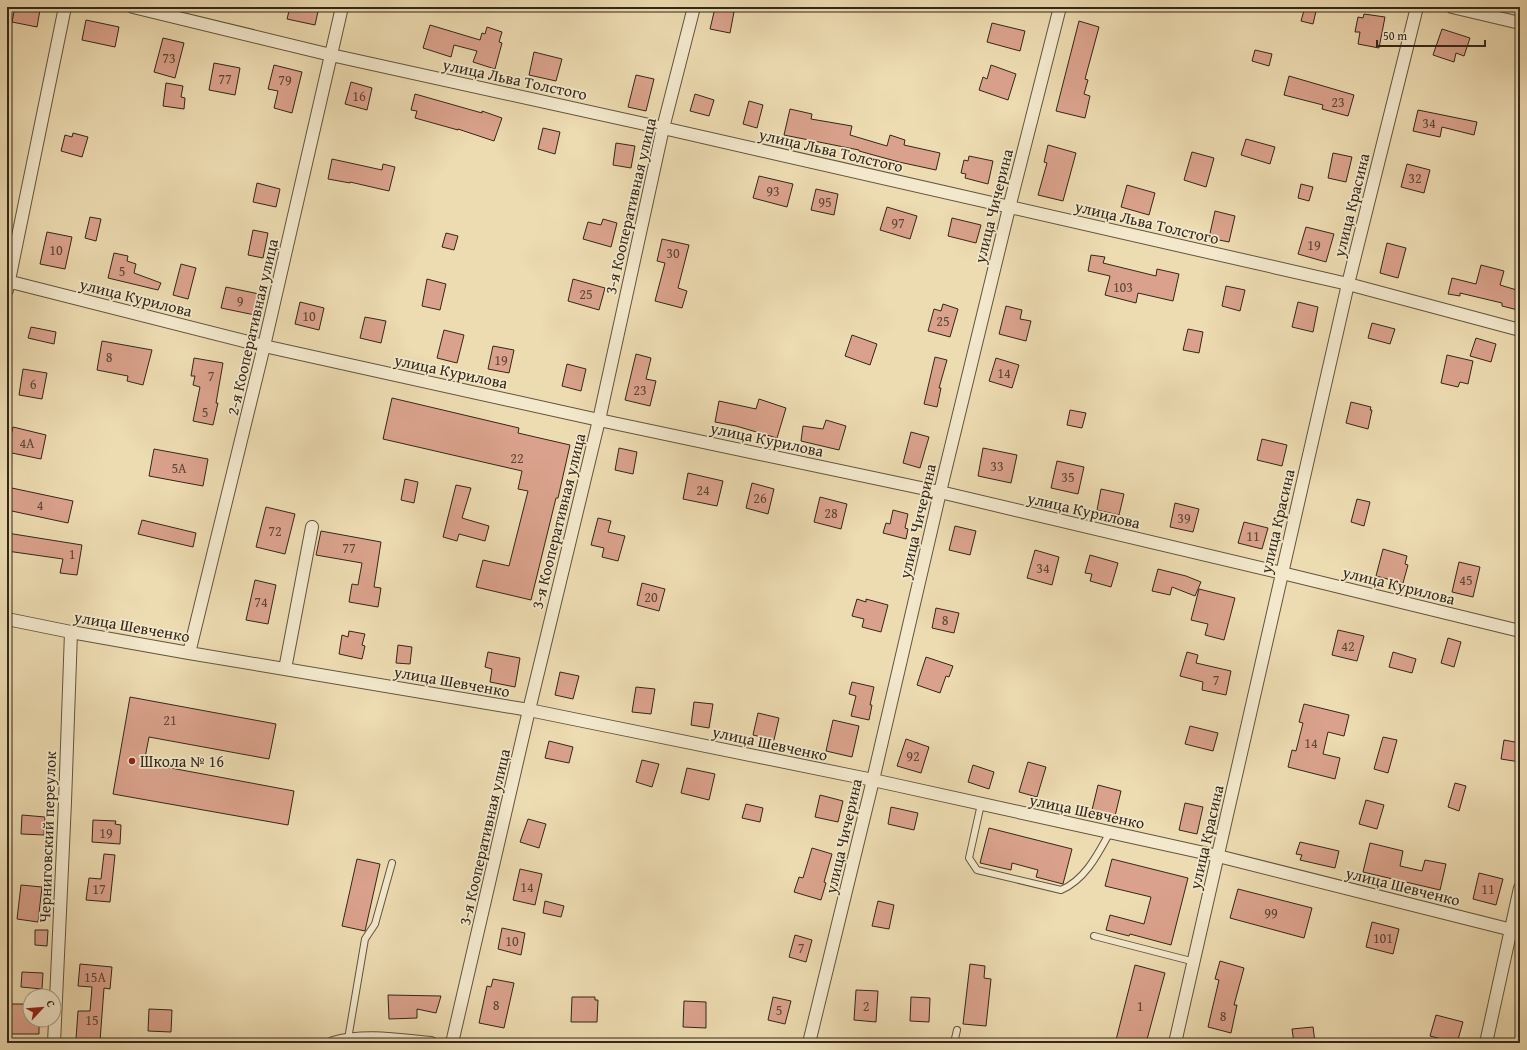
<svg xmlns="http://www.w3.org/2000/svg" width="1527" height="1050" font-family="'Gentium Book Plus',serif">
	<rect width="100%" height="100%" fill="#eddbb1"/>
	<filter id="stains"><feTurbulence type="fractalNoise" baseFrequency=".005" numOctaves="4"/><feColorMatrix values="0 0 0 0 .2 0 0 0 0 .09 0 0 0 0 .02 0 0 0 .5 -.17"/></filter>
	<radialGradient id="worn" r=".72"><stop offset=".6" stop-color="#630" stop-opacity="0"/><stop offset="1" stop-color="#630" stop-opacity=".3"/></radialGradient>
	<path fill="#daa28c" stroke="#332718" d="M15,7h13l12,3 -3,17 -25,-5z
		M290,7h29l-4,18 -28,-6z
		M1305,7h12l-4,17 -12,-3z
		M715,8l19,4 -4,21 -20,-4z
		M1364,14l21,3 -6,31 -21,-4 2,-12h-5l3,-15 5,1z
		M86,20l33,7 -4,20 -33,-7z
		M1079,21l20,6 -14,52 3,1 -4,14 6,2 -5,22 -29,-7z
		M992,23l33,8 -5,20 -33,-9z
		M430,25l50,15 2,-7 3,1 2,-7 15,5 -3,10 3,1 -7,26 -22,-7 4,-11 -23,-6 -3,12 -28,-9z
		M1442,29l28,9 -6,18 -8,-3 -2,9 -21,-7z
		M163,38l21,5 -9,35 -21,-6z
		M1255,50l17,4 -3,12 -17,-5z
		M534,52l28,7 -6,22 -27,-6z
		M214,63l26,5 -5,27 -26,-5z
		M274,65l28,7 -10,41 -18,-5 4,-17 -10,-2z
		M991,65l25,9 -8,26 -29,-10 4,-13 4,2z
		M636,75l18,4 -8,32 -18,-4z
		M1289,76l65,19 -6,21 -26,-7 1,-4 -39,-10z
		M351,82l21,6 -5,22 -22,-6z
		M166,83l17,3 -2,11 4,1 -1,11 -21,-3z
		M415,94l67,19v-2l20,7 -8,23 -36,-12v1l-43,-12 2,-7 -6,-1z
		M695,94l19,6 -5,16 -19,-5z
		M749,101l14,4 -6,23 -14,-4z
		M790,109l22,5 -1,5 41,7 -2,9 37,11 3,-11 15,5 -1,5 36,8 -4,17 -37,-8 -40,-11v-1l-75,-15z
		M1418,110l59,12 -3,13 -32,-8 -2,10 -27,-6z
		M543,128l17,4 -5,22 -17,-5z
		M73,133l15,4 -6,20 -21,-6 4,-16 7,2z
		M1246,139l29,8 -5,17 -29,-9z
		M616,143l19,3 -4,22 -18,-3z
		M1048,145l28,8 -13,48 -25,-6 9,-32 -3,-1z
		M1192,152l22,6 -8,29 -22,-7z
		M1333,153l19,4 -6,25 -18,-4z
		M969,156l24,5 -5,23 -23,-6 1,-4 -5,-1 3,-13 4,1z
		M332,159l50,11 1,-6 12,3 -6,24 -39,-9v1l-22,-4z
		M1407,164l23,6 -6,23 -23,-6z
		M759,176l34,8 -6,23 -34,-9z
		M257,183l23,6 -4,18 -23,-5z
		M1301,184l12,3 -4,14 -11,-3z
		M1127,185l28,8 -6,22 -28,-8z
		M816,189l22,5 -4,21 -23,-5z
		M887,207l30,9 -7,23 -30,-9z
		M1215,211l20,5 -6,26 -20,-4z
		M90,217l11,2 -5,22 -11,-3z
		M952,218l29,7 -5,18 -28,-7z
		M603,219l14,4 -6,24 -28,-8 5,-17 13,3z
		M1306,227l28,7 -8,28 -28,-8z
		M253,230l15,3 -5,25 -15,-3z
		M47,232l25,5 -7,32 -25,-5z
		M446,233l12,3 -4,14 -12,-3z
		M662,239l27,6 -11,43 9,3 -5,17 -27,-7 10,-38 -8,-2z
		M1387,243l19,5 -8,30 -18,-5z
		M114,253l14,3 -1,5 9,3 -2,9 27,10 -3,7 -50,-12z
		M1091,255l14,2 -2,6 53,13 1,-7 22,5 -6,27 -35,-8 -2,10 -31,-8 5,-19 -22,-5z
		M181,264l15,4 -8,31 -15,-4z
		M1481,265l23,6 -4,14 20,6v10l-2,9 -16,-4v-3l-42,-10v3l-12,-2 4,-16 24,6z
		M427,279l19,5 -6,26 -18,-4z
		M573,279l32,9 -6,22 -31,-9z
		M1226,286l19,4 -5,21 -18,-5z
		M226,287l33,7 -4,21 -34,-7z
		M300,302l24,6 -5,22 -24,-6z
		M1298,302l20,5 -5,25 -21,-5z
		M943,304l15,5 -8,28 -22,-6 6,-22 7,2z
		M1006,306l16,4 -2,9 11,2 -5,20 -27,-7z
		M365,317l21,4 -5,22 -21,-5z
		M1372,323l23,6 -5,15 -22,-6z
		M31,327l25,5 -2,12 -26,-6z
		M1188,329l15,3 -4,21 -16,-3z
		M444,330l20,5 -7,28 -20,-5z
		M852,335l25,9 -7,21 -25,-9z
		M1476,338l20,6 -5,18 -21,-6z
		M102,341l50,9 -9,35 -16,-4 1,-5 -31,-6z
		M493,346l21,4 -5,23 -21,-4z
		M636,354l15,4 -5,21 10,2 -6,25 -25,-6z
		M1447,355l26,6 -5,23 -8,-2 -2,5 -17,-4z
		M935,357l12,3 -8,28h2l-4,19 -13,-3z
		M194,358l29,5 -7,40h2l-5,22 -20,-4 7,-34 -7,-2 2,-9h-4z
		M996,358l23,7 -7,23 -23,-7z
		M567,364l19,5 -5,22 -19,-5z
		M23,369l24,4 -5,26 -23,-4z
		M392,398l127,30 -1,5 52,12 -12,53h-2l-25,102 -55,-13 7,-27 26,6 19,-75 -10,-2 4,-18 -139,-32z
		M759,399l27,9 -9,30 -41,-12 -21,-4 4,-21 37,8z
		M1351,402l20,5 -1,3h2l-4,19 -22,-6z
		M1070,410l16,3 -4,15 -15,-3z
		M826,420l20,6 -7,24 -38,-9 2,-15 20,3z
		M13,427l33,8 -5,24 -34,-7z
		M911,432l18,5 -9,31 -17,-5z
		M1262,439l25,6 -5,21 -25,-6z
		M619,448l18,4 -4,22 -18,-4z
		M983,448l34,7 -6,28 -33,-7z
		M154,449l54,10 -5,27 -54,-10z
		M1057,461l27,6 -6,27 -27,-6z
		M688,473l35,8 -6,25 -34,-7z
		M405,479l13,3 -4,21 -13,-3z
		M752,483l22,6 -6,25 -22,-6z
		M456,485l15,3 -9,30 27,8 -4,15 -26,-7 -2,7 -14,-4z
		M7,487l66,14 -5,22 -61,-13z
		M1101,489l23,5 -5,21 -22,-5z
		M820,497l27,7 -6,25 -27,-7z
		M1357,499l13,3 -6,24 -13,-4z
		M1175,503l24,6 -6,23 -23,-5z
		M266,507l29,7 -10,40 -29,-7z
		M893,510l15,4 -3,14 3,1 -2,10 -23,-6 3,-10 4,1z
		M598,518l13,3 -3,11 17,4 -7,25 -16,-4 2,-9 -13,-3z
		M142,520l54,13 -3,14 -55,-13z
		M1244,522l24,6 -6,21 -24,-6z
		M955,526l21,5 -6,24 -21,-5z
		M321,531l60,11 -7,45 7,1 -3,19 -29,-5 3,-18 6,1 4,-22 -46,-8z
		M7,533l75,12 -5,30 -17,-2 3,-14 -56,-8z
		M1383,549l24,7 -2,8 3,1 -5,18 -27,-7z
		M1035,550l24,7 -7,28 -25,-7z
		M1090,555l28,8 -7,24 -21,-6 2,-7 -7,-1z
		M1459,562l21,5 -7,30 -21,-5z
		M1158,569l28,7 15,6 -6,14 -23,-9 -2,8 -18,-4z
		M255,580l21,5 -8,39 -22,-4z
		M642,583l23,6 -6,22 -22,-6z
		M1199,589l36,9 -11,42 -19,-5 3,-11 -17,-4z
		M857,599l9,3v-3l22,6 -7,27 -19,-5 2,-8 -12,-3z
		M936,608l23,5 -5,20 -22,-5z
		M1338,630l26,6 -7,25 -25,-6z
		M349,631l16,3 -3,11 3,1 -3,13 -23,-5 3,-19 6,2z
		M1448,638l13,4 -7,25 -13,-4z
		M398,645l14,2 -2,17 -14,-1z
		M488,652l32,6 -5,29 -25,-5 2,-13 -7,-2z
		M1187,652l11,3 -2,8 35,8 -5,24 -24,-5 1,-8 -23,-6z
		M1393,652l23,7 -4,14 -23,-6z
		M926,657l27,9 -4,11 -3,-1 -6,17 -23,-8z
		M560,672l19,4 -6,23 -18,-4z
		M852,682l22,5 -4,18h2l-3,15 -18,-4 5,-20 -7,-2z
		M636,687l19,2 -4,25 -19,-2z
		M130,697l146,27 -7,35 -120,-22 -5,26 150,28 -6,34 -175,-31z
		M694,702l19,2 -4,24 -18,-3z
		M1304,704l45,11 -5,21 -16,-4 -5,22 17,4 -5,21 -47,-12 4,-17 4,1 7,-28 -4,-1z
		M758,713l21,5 -5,22 -21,-5z
		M833,720l26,6 -7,31 -26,-6z
		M1190,726l28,7 -5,18 -28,-7z
		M1383,737l14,3 -9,33 -14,-4z
		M906,739l23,8 -8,26 -24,-7z
		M1504,740l16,3v19l-19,-3z
		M549,741l24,6 -4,16 -24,-5z
		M642,760l17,4 -7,23 -16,-5z
		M1028,762l18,5 -9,30 -18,-5z
		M973,765l21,7 -5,17 -21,-7z
		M687,768l28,6 -6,26 -28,-7z
		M1455,783l11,3 -7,25 -11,-4z
		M1098,785l23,6 -6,25 -23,-6z
		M820,795l23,6 -5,21 -23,-5z
		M1366,800l18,5 -7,24 -18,-5z
		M1185,803l18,4 -6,27 -18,-4z
		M746,804l17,4 -3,14 -18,-4z
		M891,807l27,6 -4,17 -26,-6z
		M22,815l23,2 -1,18 -23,-1z
		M528,819l18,5 -7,24 -19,-6z
		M93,820l23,1 -1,3 6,1 -1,19 -28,-2z
		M989,828l83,21 -9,35 -27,-7 2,-7 -26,-7 -1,7 -31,-7z
		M1300,842l39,9 -4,17 -35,-8 2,-5 -6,-1z
		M1370,843l33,8 -3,15 22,5 3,-11 21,4 -6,26 -77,-18z
		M812,848l20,6 -8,28 2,1 -5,17 -27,-8 5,-15 4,1z
		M104,854l11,1 -5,47 -24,-2 3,-22 12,1z
		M357,859l23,5 -15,67 -23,-5z
		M1112,859l76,19 -17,67 -41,-11 -1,2 -23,-6 4,-15 34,9 7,-27 -46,-11z
		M520,869l22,5 -7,31 -22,-5z
		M1479,873l24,6 -7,26 -23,-6z
		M21,885l21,2 -4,35 -21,-3z
		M1238,889l74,19 -8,30 -74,-20z
		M545,901l19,5 -3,11 -18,-4z
		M878,901l16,4 -5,24 -17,-3z
		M1372,922l27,7 -6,25 -27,-7z
		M502,928l23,5 -4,22 -23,-6z
		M35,930h13l-1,16 -12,-1z
		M795,935l17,5 -6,22 -17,-5z
		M1220,961l24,7 -10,37h3l-6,28 -23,-6 11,-47 -4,-1z
		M80,964l32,3 -2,22 -6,-1 -4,53 -24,-2 2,-28h12l2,-24 -14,-1z
		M970,964l15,2 -1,12 7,1 -5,47 -23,-2z
		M1135,965l30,8 -19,70h-18l-12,-3z
		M22,972l21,1 -1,16 -21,-2z
		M493,979l21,4 -10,45 -25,-5 8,-37 4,1z
		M856,990l22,1 -2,31 -22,-2z
		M388,995l53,1 -5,17 -19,-4v9l-28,1z
		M572,997h23v3h3l-1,22h-26z
		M773,997l18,4 -6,23 -17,-4z
		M911,997l19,1 -1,24 -19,-1z
		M684,1001l22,1v26l-23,-1z
		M11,1004h19v16h9v14h-32v-21h4z
		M149,1009l23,1 -1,22 -23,-1z
		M1436,1015l27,7 -6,21 -27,-7z
		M1313,1027l2,15 -21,1 -2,-14z"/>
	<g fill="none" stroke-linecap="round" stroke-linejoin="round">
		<g stroke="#62543e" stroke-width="8">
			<path id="service" d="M981,804l-12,54 8,12 84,20c24,-10 37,-36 49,-58
				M1094,936l101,26
				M348,1039l17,-100 10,-15 17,-61
				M954,1043l3,-13"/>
		</g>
		<g stroke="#62543e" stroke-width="14">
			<path id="minor" d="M133,7l198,48 332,73 685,156 172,46
				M1452,7l68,16
				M7,281l257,65 335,74 341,72 342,81 238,58
				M7,290l58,-283
				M7,619l64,13 118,21 340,57 344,70 345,76 302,76
				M189,653l75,-307 78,-339
				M285,669l27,-142
				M54,1043l11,-241 6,-170
				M333,1043c31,-9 66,-3 98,0
				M452,1043l77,-333 70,-290 64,-292 31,-121
				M809,1043l64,-263 67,-288 69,-284 51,-201
				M1175,1043l173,-759 69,-277
				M1486,1043l34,-155"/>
		</g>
		<use href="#service" stroke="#f3e8cc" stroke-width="6"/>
		<use href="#minor" stroke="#f3e8cc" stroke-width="12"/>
	</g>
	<circle fill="#8f2418" stroke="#f3e8cc" stroke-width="1.5" cx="132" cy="761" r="4"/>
	<g text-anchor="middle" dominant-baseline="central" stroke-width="3.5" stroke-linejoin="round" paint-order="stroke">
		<g font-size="14" fill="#5d4635">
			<text x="169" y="58">73</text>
			<text x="225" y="79">77</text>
			<text x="285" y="80">79</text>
			<text x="359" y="96">16</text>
			<text x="1338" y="102">23</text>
			<text x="1429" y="123">34</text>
			<text x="1415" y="178">32</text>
			<text x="773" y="191">93</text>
			<text x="825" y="202">95</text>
			<text x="898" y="223">97</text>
			<text x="1314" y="245">19</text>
			<text x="56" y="250">10</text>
			<text x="673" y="253">30</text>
			<text x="122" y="271">5</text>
			<text x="1123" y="287">103</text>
			<text x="586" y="294">25</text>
			<text x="240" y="301">9</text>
			<text x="309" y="316">10</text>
			<text x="943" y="321">25</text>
			<text x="109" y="357">8</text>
			<text x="501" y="360">19</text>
			<text x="1004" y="373">14</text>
			<text x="211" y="376">7</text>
			<text x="33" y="384">6</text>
			<text x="640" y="390">23</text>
			<text x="205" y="412">5</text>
			<text x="27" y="443">4А</text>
			<text x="517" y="458">22</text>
			<text x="997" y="466">33</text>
			<text x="179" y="468">5А</text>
			<text x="1068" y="477">35</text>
			<text x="703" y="490">24</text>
			<text x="760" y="498">26</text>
			<text x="40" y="505">4</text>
			<text x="831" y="513">28</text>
			<text x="1184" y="518">39</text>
			<text x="275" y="531">72</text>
			<text x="1253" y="536">11</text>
			<text x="349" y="548">77</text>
			<text x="72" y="554">1</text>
			<text x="1043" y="568">34</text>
			<text x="1466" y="580">45</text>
			<text x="651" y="597">20</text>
			<text x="261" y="602">74</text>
			<text x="945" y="620">8</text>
			<text x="1348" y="646">42</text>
			<text x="1216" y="680">7</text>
			<text x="170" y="720">21</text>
			<text x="1311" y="743">14</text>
			<text x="913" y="756">92</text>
			<text x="106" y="833">19</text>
			<text x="527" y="887">14</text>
			<text x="99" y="889">17</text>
			<text x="1488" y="889">11</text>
			<text x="1271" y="913">99</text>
			<text x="1383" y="938">101</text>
			<text x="512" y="941">10</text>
			<text x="801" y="948">7</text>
			<text x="95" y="977">15А</text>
			<text x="496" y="1005">8</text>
			<text x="866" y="1006">2</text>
			<text x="1140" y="1006">1</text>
			<text x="779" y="1010">5</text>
			<text x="1223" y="1016">8</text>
			<text x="92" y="1020">15</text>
		</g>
		<g font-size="16" fill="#332718" stroke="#f3e8cc">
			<text transform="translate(515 79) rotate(12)">улица Льва Толстого</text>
			<text transform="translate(831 150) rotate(13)">улица Льва Толстого</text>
			<text transform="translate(1351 205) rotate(-76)">улица Красина</text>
			<text transform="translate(630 206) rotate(-77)">3-я Кооперативная улица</text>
			<text transform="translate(993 206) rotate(-76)">улица Чичерина</text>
			<text transform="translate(1147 222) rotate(13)">улица Льва Толстого</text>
			<text transform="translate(136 297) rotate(14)">улица Курилова</text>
			<text transform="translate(252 327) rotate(-77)">2-я Кооперативная улица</text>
			<text transform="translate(451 371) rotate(12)">улица Курилова</text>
			<text transform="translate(767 439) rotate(12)">улица Курилова</text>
			<text transform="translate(1084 510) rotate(13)">улица Курилова</text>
			<text transform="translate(558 521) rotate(-76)">3-я Кооперативная улица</text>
			<text transform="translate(917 521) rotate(-77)">улица Чичерина</text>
			<text transform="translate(1277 521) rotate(-77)">улица Красина</text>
			<text transform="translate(1399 585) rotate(14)">улица Курилова</text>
			<text transform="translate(132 626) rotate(10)">улица Шевченко</text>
			<text transform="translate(452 681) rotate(10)">улица Шевченко</text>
			<text transform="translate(770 743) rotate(12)">улица Шевченко</text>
			<text transform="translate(1087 811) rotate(12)">улица Шевченко</text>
			<text transform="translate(843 836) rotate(-77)">улица Чичерина</text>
			<text transform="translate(47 837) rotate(-88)">Черниговский переулок</text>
			<text transform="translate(484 837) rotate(-77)">3-я Кооперативная улица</text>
			<text transform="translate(1206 837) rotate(-77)">улица Красина</text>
			<text transform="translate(1403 886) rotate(14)">улица Шевченко</text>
		</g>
		<g font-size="16" fill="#332718" stroke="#f3e8cc" text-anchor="start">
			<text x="140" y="761">Школа № 16</text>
		</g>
	</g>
	<rect width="1527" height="1050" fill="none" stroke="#eddbb1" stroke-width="24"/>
	<rect x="8" y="8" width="1511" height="1034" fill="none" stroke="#332718" stroke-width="2"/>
	<rect x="12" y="12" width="1503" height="1026" fill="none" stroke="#332718"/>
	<g transform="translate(42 1008) rotate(64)"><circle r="19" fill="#f3e8cc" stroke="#a69b84"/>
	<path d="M0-3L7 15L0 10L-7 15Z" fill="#8f2418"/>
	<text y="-6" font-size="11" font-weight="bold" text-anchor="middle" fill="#332718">С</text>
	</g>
	<path d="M1377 40v6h108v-6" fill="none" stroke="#332718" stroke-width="2"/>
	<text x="1383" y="40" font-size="12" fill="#332718" stroke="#f3e8cc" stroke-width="3" paint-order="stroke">50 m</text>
	<rect width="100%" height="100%" filter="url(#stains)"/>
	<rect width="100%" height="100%" fill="url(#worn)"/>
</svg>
